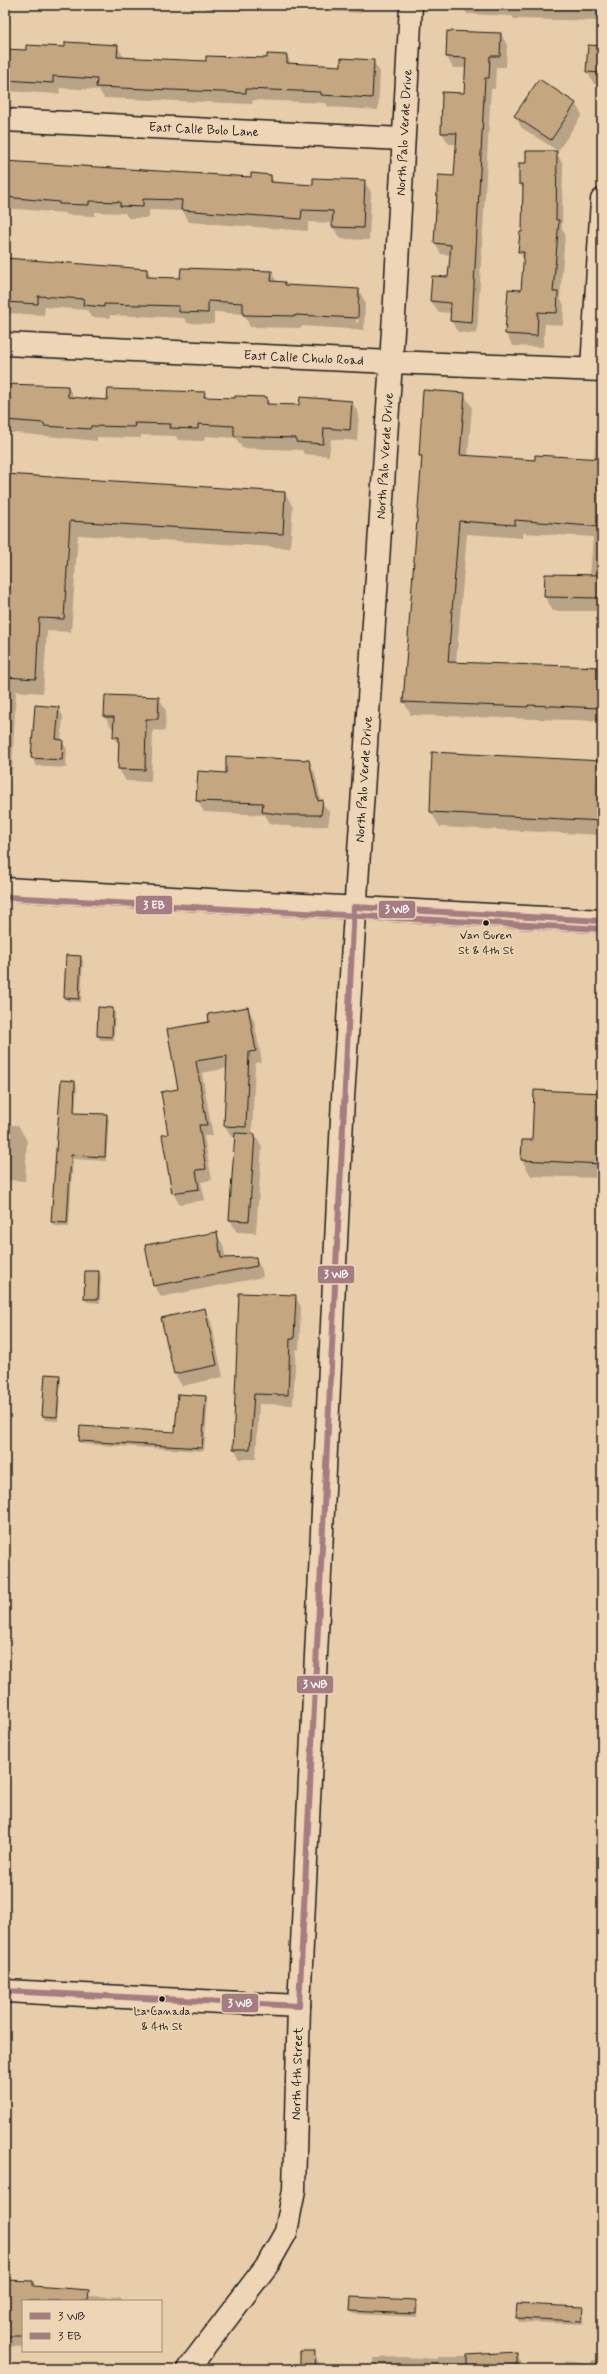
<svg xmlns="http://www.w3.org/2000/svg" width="607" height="2374" font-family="Mynerve,sans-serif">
	<rect width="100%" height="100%" fill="#e8cdaa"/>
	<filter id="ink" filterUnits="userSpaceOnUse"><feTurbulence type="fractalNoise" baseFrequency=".025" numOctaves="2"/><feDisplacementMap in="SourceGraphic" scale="8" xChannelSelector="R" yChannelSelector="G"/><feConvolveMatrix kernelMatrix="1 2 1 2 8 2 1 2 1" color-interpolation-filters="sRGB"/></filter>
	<g filter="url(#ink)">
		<path fill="#0003" fill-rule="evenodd" d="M204,5h158l-1,8 -102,-6v3l-53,-1z
			M362,5h24v2z
			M442,5h160v16l-88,-2 -2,-3 -45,-2 -2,-4h-20z
			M501,34l6,11 -1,22h-10l-1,22h-4l-14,245 -19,-2 -7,-11v-8l-13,-1 -7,-11 2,-24 16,1 2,-23 -10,-1 -6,-11 20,-66 2,-33h-8l-7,-11 23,-39 1,-26h-13l-6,-11z
			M117,46l8,13 82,3 80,-6 4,8 51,3 31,-6 7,11 -2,38 -50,-3 -2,-4 -73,-3 -1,4 -148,-6 -5,-8 -39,-2 -1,6 -54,-3v-41l21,1z
			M602,47v37h-8l-7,-12z
			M575,103l7,12 -24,36 -36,-23 -7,-12z
			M556,152l7,12 -1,65 3,4 -5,65 4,7 -1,20 -18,-1 -2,23 -30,-1 -7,-12 16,-43 2,-31 -5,-9 4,-18 1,-42 -4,-7 7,-20z
			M5,162l247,16 19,-2 4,8 39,2 50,-5 7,11 -2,48 -29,-1 -7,-12v-4l-25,-1v9l-119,-9 -6,-11 -34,-1v8h-21l-3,-5 -30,-1v4l-28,-1 -2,-2 -60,-5z
			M5,259l142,11 5,8 29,1 90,-7 6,10 8,1 1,3 73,4 6,12 -1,28 -62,-4v2l-52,-1 -6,-13 -30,-2v12l-27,-1 -3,-5 -74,-3v3l-19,-1 -4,-7 -42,-3 -1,8 -39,-2zM358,300h2l-2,23h-2z
			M5,385l43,3v-3l20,2 7,12 33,2 96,-8 3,5h60l3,7 30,1 52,-4 7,12 -2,27 -26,-2 -2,17 -25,-2 -2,-4 -60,-2 -6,-10 -31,-2 -1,5 -26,-1 -2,-4 -35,-1v3l-44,-1v4l-92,-9z
			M464,394l8,13 -4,49 68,5 58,-1 4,-60h4v211h-49l-8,-14 1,-22 44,1 3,-39 -70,-4 -1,5 -55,-4 -11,129 146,5v53l-191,-6 -7,-13 18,-242 -2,-5z
			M5,476l280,17 8,14 -3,41 -212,-13 -7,97 -24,-1 -4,62 -27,-2 -4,84 -7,-1z
			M159,698l7,12 -1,21 -12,-1 -2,52 -25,-1 -7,-12 1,-23 -6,-9 1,-9h-3l-7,-11z
			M58,708l5,8 -2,25 6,8 -1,19 -30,-2 -4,-8z
			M433,753l169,9v73l-162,-8 -9,-15z
			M308,761l7,12 6,29 9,11 -2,13 -34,1 -24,-4 -5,-8 -61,-3 -7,-12 30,-26z
			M81,957l2,4 -2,41 -14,-1 -2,-4z
			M248,1008l6,12 8,42 -7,1 -3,72h3l7,12 -6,86 -19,-1 -7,-12 5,-83h-4l-6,-11 2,-58 -25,5 11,63h-9l8,44 -11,2 4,18 -26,4 -6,-11 -10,-57 6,-1 10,-45 31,-68z
			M113,1009l2,4 -1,27h-14l-2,-4z
			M62,1081l13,1 2,4 -2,28 32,1 2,4 -3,42 -33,-2 -4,68 -15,-1 -2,-4z
			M602,1094v84l-71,-2 -9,-16 1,-19h10z
			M5,1125h13l9,16 -2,40 -20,-1z
			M216,1233l7,12 3,14 29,-1 7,12 1,7 -102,20 -7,-12z
			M99,1272l2,4 -1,27 -13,-1 -2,-3z
			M240,1294l55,2 6,11 -2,43 -3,-1 -3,56 -34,-1 -3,55h-16l-6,-11z
			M204,1310l7,11 12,56 -41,9 -7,-12 -12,-56z
			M59,1376l2,4 -3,41 -13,-1 -2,-4z
			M206,1397l2,4 -4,50 -122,-7 -2,-3 96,-8z
			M5,2281l27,1 3,5 53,9 32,1 3,4h-100v46l-18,-1z
			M416,2301l2,4 -1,12 -64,-3 -2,-4z
			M518,2305l64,3 2,4v12l-65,-2 -2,-4z
			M314,2352l8,17h-22z
			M516,2353l10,16h-152v-11l31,-1 33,2v-2h30v-2l9,-1z
			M592,2360l10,1v8h-45v-4l7,1v-5l27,3z"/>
		<path fill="#c4a780" stroke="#1c1c1c" d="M447,31l54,2 -1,23h-10l-1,22h-4l-13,245 -22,-2 1,-18 -21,-2 2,-25 16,1 3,-32 -17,-2 4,-68 16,1 3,-43h-16l1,-41 22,1 2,-35 -20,-1z
			M65,42l53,3 -1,12 89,4v-5l61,2v-4l20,1v8l54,3v-8l33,2 -2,38 -51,-3v-3l-75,-3v4l-150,-6 1,-8 -44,-3v7l-48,-3v-31l21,1v-5l39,2z
			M588,45l14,1v27l-16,-1z
			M539,79l37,24 -25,37 -37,-24z
			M526,151h31l-1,69h3l-6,72h5l-1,21 -19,-1 -1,24 -32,-2 3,-45 13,1 3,-38h-6l2,-20h2l1,-48h-4v-21h7z
			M5,161l246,16v-4l20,2v7l42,3v-7l52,2 -2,48 -31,-1 1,-16 -31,-1 -1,9 -120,-9 1,-10 -39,-1v8l-23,-1v-4l-31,-1v4l-30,-1v-2l-54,-5z
			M5,258l142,11v8l33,1 1,-10 91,3 -1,10 14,1v3l74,4 -1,29 -62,-3v1l-53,-1v-12l-35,-2v12l-29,-1v-6l-75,-2v3l-21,-2 1,-6 -46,-3v8l-33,-2z
			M5,384l63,2v11l39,3 1,-11 97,3 -1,5 31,1v-2l32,1v7l32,1 1,-8 52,4 -2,29 -26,-2 -1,16 -27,-2v-4l-62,-2v-10l-36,-2v5l-28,-1 1,-4 -37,-1 1,4 -44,-1 -1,3 -46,-3v-3l-39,-3z
			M423,390l42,3 -5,62 75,5v-5l67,4v68l-87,-7v5l-56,-4 -11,141 154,5v41l-74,-3v2l-125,-5 19,-246h-3z
			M5,474l280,18 -2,42 -213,-13 -6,98 -25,-1 -3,61 -31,-2z
			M545,574l57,1v23l-58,-1z
			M105,695l54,2 -1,22h-12l-1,51 -27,-1 1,-32h-6l1,-20h-10z
			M35,705l24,2 -3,32 7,1 -1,20 -31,-2z
			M432,752l170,9v60l-172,-9z
			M226,756l83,4 9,41 5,-1 -2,15h-34l-25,-3 1,-9 -67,-2 2,-30 28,2z
			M66,955l15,1 -2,43 -15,-1z
			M98,1007l15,1 -1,29 -15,-1z
			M248,1007l8,44 -7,1 -3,75 -22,-1 3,-70 -31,5 11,64h-8l7,44 -10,1 3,19 -27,4 -10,-58 6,-1 -7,-42 17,-3 -11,-60 42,-7 -1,-8z
			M61,1080l14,1 -1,32 33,1 -2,43 -34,-2 -4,68 -16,-1z
			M534,1090l68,3v71l-81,-4 1,-20h10z
			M235,1133l20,1 -6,87 -20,-1z
			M217,1232l4,26 35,-1 1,9 -104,20 -8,-41z
			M85,1271h14l-1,28h-14z
			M239,1293l57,2 -2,44h-4l-2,56 -34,-1 -4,55h-17z
			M205,1308l12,57 -43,9 -13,-56z
			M45,1374l15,1 -3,42 -15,-1z
			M178,1394l28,2 -4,52 -123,-7 1,-15 95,6z
			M5,2280l28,1v5l56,4 -1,11h-65v35h-18z
			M351,2297l65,3v14l-66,-3z
			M517,2304l66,3 -1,14 -66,-3z
			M300,2351h15l-1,18h-14z
			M517,2352v17h-50v-14z"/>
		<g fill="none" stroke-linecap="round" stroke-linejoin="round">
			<g stroke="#1c1c1c" stroke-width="25">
				<g id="minor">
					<path id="s1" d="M5,120l398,19"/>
					<path id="s2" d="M5,344l386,18 211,8"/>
					<path d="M592,369l10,-169"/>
					<path d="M5,1991l294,15"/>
					<path id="s3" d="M188,2369l80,-105 18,-32 8,-42 5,-184 44,-908 52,-798 16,-295"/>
				</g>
			</g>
			<g stroke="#1c1c1c" stroke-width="25">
				<path id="major" d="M5,889l597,32"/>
			</g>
			<use href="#minor" stroke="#eed5b6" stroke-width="22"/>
			<use href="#major" stroke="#eed5b6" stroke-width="22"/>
			<g stroke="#eed5b6" stroke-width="9">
				<path id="bus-1" d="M5,1991l294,15 55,-1099 248,14"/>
			</g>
			<g stroke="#eed5b6" stroke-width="9">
				<path id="bus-2" d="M5,897l597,32"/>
			</g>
			<use href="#bus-1" stroke="#a57c81" stroke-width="6"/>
			<use href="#bus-2" stroke="#a57c81" stroke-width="6"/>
		</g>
	</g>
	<g fill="#1c1c1c" stroke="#eed5b6" stroke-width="1.5">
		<circle cx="486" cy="923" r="3.5"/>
		<circle cx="162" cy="1999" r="3.5"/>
	</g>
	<g text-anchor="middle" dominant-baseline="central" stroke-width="3.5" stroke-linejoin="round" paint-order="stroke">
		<g font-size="12" fill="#1c1c1c" stroke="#eed5b6">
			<text x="486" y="936">Van Buren<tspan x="486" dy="15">St &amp; 4th St</tspan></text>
			<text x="162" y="2012">La Canada<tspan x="162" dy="15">&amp; 4th St</tspan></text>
		</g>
		<g font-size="13" fill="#1c1c1c" stroke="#eed5b6">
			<text stroke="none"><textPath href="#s1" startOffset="199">East Calle Bolo Lane</textPath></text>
			<text stroke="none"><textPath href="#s3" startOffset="2272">North Palo Verde Drive</textPath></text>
			<text stroke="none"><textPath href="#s2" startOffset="299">East Calle Chulo Road</textPath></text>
			<text stroke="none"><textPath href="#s3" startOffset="1948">North Palo Verde Drive</textPath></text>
			<text stroke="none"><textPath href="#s3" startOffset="1624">North Palo Verde Drive</textPath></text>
			<text stroke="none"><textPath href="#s3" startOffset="328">North 4th Street</textPath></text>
		</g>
	</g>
	<g stroke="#eed5b6" stroke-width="1.5">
		<rect x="135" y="895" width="38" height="20" rx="4" fill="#a57c81"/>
		<rect x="378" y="900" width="38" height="19" rx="4" fill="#a57c81"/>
		<rect x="317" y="1265" width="38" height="19" rx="4" fill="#a57c81"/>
		<rect x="296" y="1675" width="38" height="19" rx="4" fill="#a57c81"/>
		<rect x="221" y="1993" width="38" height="20" rx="4" fill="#a57c81"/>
	</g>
	<g font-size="11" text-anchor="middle" font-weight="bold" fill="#fff">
		<text x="154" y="909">3 EB</text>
		<text x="397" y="913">3 WB</text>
		<text x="336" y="1278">3 WB</text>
		<text x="315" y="1688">3 WB</text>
		<text x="240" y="2007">3 WB</text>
	</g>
	<rect width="607" height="2374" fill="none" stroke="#eed5b6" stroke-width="20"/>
	<rect x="10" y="10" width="587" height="2354" fill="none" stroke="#1c1c1c" stroke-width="1.5" filter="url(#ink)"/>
	<rect x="22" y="2300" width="140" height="52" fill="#eed5b6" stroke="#9a8b78"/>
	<rect x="30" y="2313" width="20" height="6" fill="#a57c81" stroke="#9a8b78"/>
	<text x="58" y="2320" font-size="12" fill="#1c1c1c">3 WB</text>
	<rect x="30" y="2333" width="20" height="6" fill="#a57c81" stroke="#9a8b78"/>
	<text x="58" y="2340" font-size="12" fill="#1c1c1c">3 EB</text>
</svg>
